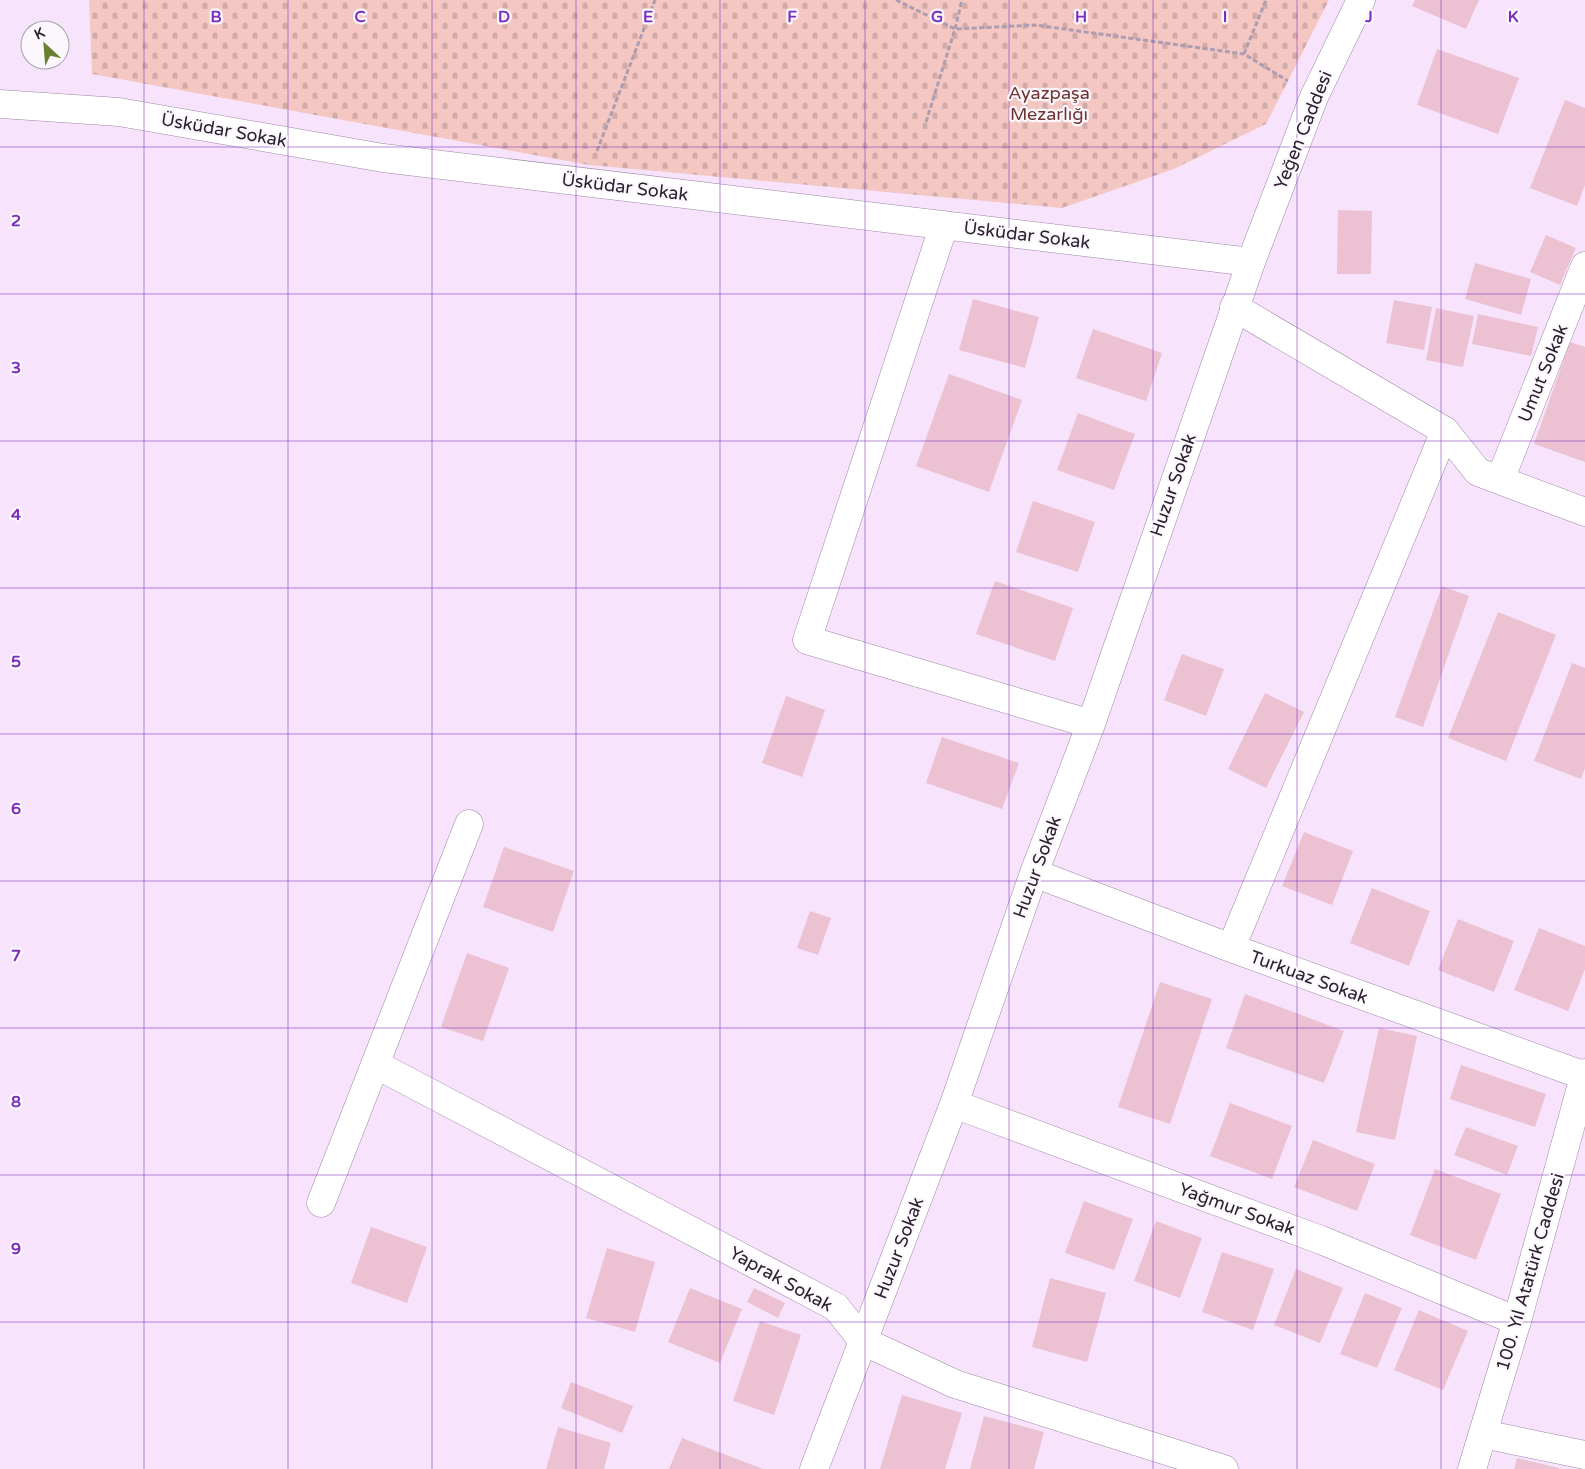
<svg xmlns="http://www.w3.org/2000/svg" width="1585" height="1469" font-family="'Varela Round',sans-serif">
	<defs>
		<pattern id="cemetery-stones" width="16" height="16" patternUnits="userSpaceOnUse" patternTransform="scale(1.25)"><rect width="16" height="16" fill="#f4c7c3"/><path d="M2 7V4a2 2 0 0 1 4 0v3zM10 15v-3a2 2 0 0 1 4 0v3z" fill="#d1aba8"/></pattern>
	</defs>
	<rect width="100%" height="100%" fill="#f7e4fc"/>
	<path fill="url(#cemetery-stones)" d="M89,0h1240l-63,124 -92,45 -112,39 -473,-43 -497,-91z"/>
	<path fill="#ecc2d3" d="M1415,0h64l-13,29 -54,-23z
		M1437,49l82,29 -21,56 -81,-29z
		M1565,100l20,8v77l-8,21 -47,-18z
		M1338,210l34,1 -1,63h-34z
		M1546,235l30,13 -16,37 -30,-13z
		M1475,263l56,16 -10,36 -56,-16z
		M973,299l66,18 -14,51 -66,-18z
		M1394,300l38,7 -8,43 -38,-7z
		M1436,308l38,8 -11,51 -37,-7z
		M1478,314l60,13 -7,29 -59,-12z
		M1093,329l69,24 -16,48 -70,-23z
		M1570,342l15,5v115l-51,-18z
		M949,374l73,26 -33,92 -73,-26z
		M1078,413l57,21 -21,56 -57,-20z
		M1033,501l62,21 -17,50 -62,-20z
		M995,581l78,27 -18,53 -79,-27z
		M1442,586l27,10 -46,131 -28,-10z
		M1498,612l58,23 -50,126 -58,-23z
		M1182,654l42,15 -18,47 -42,-16z
		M1572,663l13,5v100l-4,11 -47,-18z
		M1265,693l39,19 -38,76 -38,-19z
		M786,696l39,14 -23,67 -40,-14z
		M942,737l77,26 -17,46 -76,-26z
		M1304,832l49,19 -21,54 -50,-19z
		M504,847l70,24 -21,61 -70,-25z
		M1372,888l58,23 -21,55 -59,-23z
		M810,911l21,7 -13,37 -21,-7z
		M1458,919l56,22 -20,51 -56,-22z
		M1539,928l46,18v23l-17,42 -54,-21z
		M467,953l42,15 -26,73 -42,-14z
		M1160,982l52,17 -42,125 -52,-17z
		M1245,994l99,37 -20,52 -98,-35z
		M1379,1028l38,8 -22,104 -39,-8z
		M1461,1065l85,29 -11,33 -85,-28z
		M1230,1103l62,23 -20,53 -62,-23z
		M1466,1127l52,19 -11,29 -53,-20z
		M1313,1140l62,24 -18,47 -63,-24z
		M1435,1169l66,25 -25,66 -66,-25z
		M1084,1201l49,18 -19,51 -49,-17z
		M1156,1221l46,17 -22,60 -46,-17z
		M371,1227l56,20 -20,56 -56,-20z
		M607,1248l48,14 -20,70 -49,-14z
		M1222,1252l52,17 -21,61 -51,-18z
		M1296,1269l47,19 -23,55 -46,-18z
		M1050,1278l56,15 -19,69 -55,-15z
		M690,1288l52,21 -22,54 -52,-21z
		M754,1288l31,15 -7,15 -31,-16z
		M1365,1293l37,15 -25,60 -37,-14z
		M1419,1310l49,21 -25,59 -49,-20z
		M760,1321l41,14 -27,80 -41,-14z
		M571,1382l62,24 -11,27 -61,-25z
		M902,1395l60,18 -17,56h-65z
		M984,1416l60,16 -10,37h-64z
		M558,1427l53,16 -7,26h-58z
		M682,1438l81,31h-94z
		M1517,1458l42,10v1h-45z"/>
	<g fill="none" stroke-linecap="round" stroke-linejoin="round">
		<g stroke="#9d87a3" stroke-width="29">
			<path id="street" d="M0,104l119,8 264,46 868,104 -160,462 -57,149 -80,231 -140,365
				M944,225l-137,415 284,84
				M1500,480l85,-214
				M1034,873l197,75 354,128
				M1231,948l214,-517
				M375,1064l461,243 27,34 92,43 269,85
				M954,1104l367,136 196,81
				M321,1203l148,-379
				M1483,1434l102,21"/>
		</g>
		<g stroke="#9d87a3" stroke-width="29">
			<path id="secondary" d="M1234,307l211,124 33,41 107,40"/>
		</g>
		<g stroke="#9d87a3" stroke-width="29">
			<path id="primary" d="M1251,262l63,-165 47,-97
				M1472,1469l45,-148 68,-248"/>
		</g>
		<path stroke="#ac9db1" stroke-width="3" stroke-dasharray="5 2.5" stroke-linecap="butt" d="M896,0l59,29 80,-4 209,29 44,27
			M1244,54l22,-54
			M926,122l29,-93 7,-29
			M597,151l58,-151"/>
		<use href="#street" stroke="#fff" stroke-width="28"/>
		<use href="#secondary" stroke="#fff" stroke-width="28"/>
		<use href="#primary" stroke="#fff" stroke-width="28"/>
	</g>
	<path fill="none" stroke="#7b2cbf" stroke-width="1" stroke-opacity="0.55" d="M144,0v1469M288,0v1469M432,0v1469M576,0v1469M720,0v1469M865,0v1469M1009,0v1469M1153,0v1469M1297,0v1469M1441,0v1469M0,147h1585M0,294h1585M0,441h1585M0,588h1585M0,734h1585M0,881h1585M0,1028h1585M0,1175h1585M0,1322h1585"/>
	<g text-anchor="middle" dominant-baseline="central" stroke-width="4.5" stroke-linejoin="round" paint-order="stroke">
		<g font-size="18" fill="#6e3431" stroke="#fbf7fd">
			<text x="1049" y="93">Ayazpaşa<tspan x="1049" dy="21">Mezarlığı</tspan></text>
		</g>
		<g font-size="18" fill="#2a212d" stroke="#fbf7fd">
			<text transform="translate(224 130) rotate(10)">Üsküdar Sokak</text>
			<text transform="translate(1303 130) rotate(-68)">Yeğen Caddesi</text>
			<text transform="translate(625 187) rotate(7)">Üsküdar Sokak</text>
			<text transform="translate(1027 235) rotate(7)">Üsküdar Sokak</text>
			<text transform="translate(1543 373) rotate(-68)">Umut Sokak</text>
			<text transform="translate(1173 485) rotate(-71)">Huzur Sokak</text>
			<text transform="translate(1037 867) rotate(-70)">Huzur Sokak</text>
			<text transform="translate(1309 977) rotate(20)">Turkuaz Sokak</text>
			<text transform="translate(1237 1209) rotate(20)">Yağmur Sokak</text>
			<text transform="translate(899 1248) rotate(-69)">Huzur Sokak</text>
			<text transform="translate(1530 1272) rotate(-74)">100. Yıl Atatürk Caddesi</text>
			<text transform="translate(781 1279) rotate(29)">Yaprak Sokak</text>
		</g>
	</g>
	<g font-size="16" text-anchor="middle" font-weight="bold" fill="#7b2cbf" stroke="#fbf7fd" stroke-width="4.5" stroke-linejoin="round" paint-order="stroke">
		<text x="216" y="22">B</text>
		<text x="360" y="22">C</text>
		<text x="504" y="22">D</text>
		<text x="648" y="22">E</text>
		<text x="792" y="22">F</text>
		<text x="937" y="22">G</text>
		<text x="1081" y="22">H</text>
		<text x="1225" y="22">I</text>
		<text x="1369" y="22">J</text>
		<text x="1513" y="22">K</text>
		<text x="16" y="226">2</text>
		<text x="16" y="373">3</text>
		<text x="16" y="520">4</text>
		<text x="16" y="667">5</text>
		<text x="16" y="814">6</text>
		<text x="16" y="961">7</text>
		<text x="16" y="1107">8</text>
		<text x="16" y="1254">9</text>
	</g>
	<g transform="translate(45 45) rotate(334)"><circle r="24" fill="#fbf7fd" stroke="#a7a1aa"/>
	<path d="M0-4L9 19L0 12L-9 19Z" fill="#697f31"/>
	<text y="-8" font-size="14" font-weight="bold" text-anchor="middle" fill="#2a212d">K</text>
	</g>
</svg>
